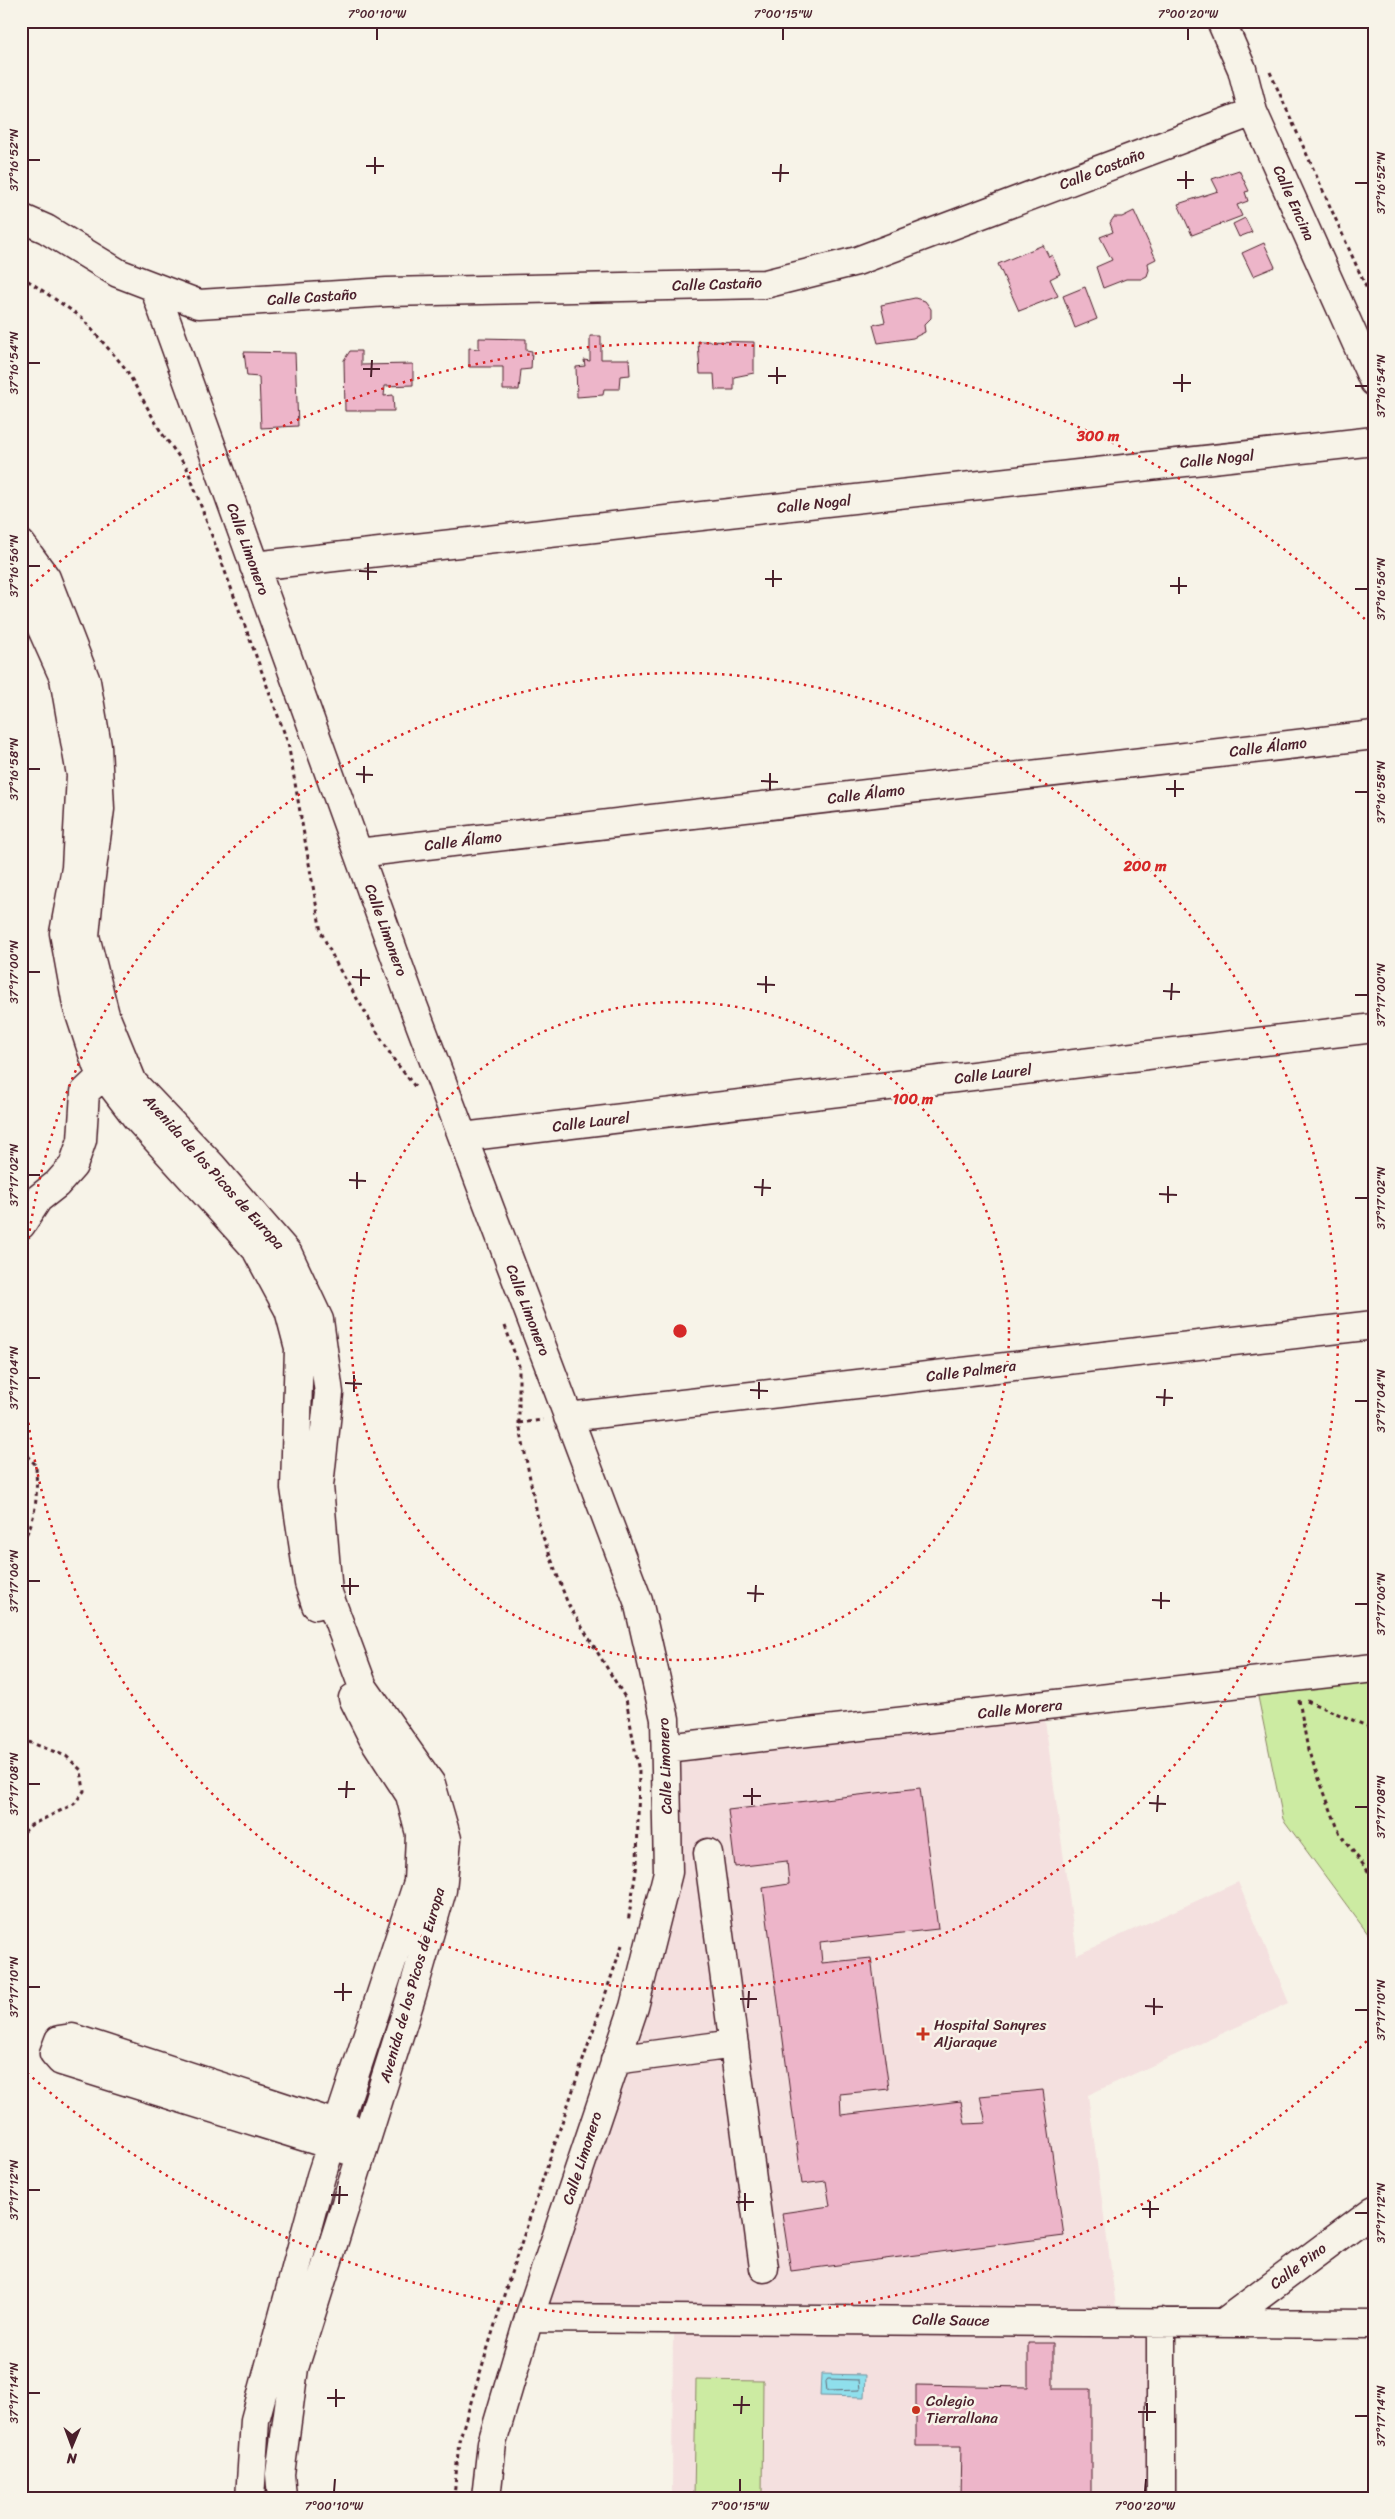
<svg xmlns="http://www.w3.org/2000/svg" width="1395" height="2519" font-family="Sriracha,sans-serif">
	<rect width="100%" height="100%" fill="#f7f3e8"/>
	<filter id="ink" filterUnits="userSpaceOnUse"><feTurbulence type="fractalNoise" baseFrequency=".02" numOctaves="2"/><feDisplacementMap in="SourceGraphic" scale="10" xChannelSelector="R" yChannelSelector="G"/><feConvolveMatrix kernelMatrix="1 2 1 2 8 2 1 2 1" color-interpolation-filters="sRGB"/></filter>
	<g filter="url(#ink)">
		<path fill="#f4e0df" d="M1043,1706l34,249 161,-73 51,121 -201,92 30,227h43v176h-489l1,-180h-144l139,-446 -2,-124z"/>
		<path fill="#cceba2" stroke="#8b8566" d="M1374,1668v274l-91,-123 -28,-137z
			M696,2380l67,1 -1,117h-68z"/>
		<path fill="#8fdfec" stroke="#73929f" d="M821,2374l45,1 -1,22 -45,-1z"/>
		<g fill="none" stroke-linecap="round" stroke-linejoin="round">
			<path stroke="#666c78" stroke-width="1" d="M828,2379l31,1 1,10 -33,1 -1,-9z"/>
		</g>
		<path fill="#edb5c9" stroke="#4a1f2b" d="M1239,170l10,21 -4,1 3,9 -11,4 5,11 -50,19 -14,-31 40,-13 -6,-12z
			M1134,211l22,48 -8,4 1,7 -2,6 -6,3h-15l-23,9 -7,-21 16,-7 -12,-23 13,-5 -3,-9 4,-6h8z
			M1245,218l7,14 -13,5 -6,-13z
			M1264,243l11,24 -22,9 -11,-23z
			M1043,245l6,12 3,-2 8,19 -10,5 8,17 -39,15 -21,-47z
			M1085,287l12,32 -22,9 -12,-32z
			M915,298l10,3 6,8v9l-7,7 1,7 -12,6 -35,5 -5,-18 12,-3 -4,-17z
			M590,336h11v23h28l1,16 -10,1 -1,13h-15l-1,6 -26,2 -1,-30 9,-1 -1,-6 6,1z
			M479,338l47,1v11l6,1 -1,18 -10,1 -2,20h-16v-23h-34v-19l10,1z
			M698,341l56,1v31l-20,4v13h-19l-1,-16h-14z
			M350,351h11v14l52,-1v21l-28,1 -1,10 9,-1 1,16h-49l-1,-51z
			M244,352l51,1 3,73 -37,2 -2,-51 -12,-1z
			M920,1788l18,141 -118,13 2,21 49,-5 18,131 -49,5 1,21 120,-14 4,23 21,-1 -6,-27 63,-6 21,146 -273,35 -9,-58 48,-7 -4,-25 -24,3 -39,-296 26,-4 -2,-23 -52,6 -7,-57z
			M1028,2343h25v46h38v109h-131l1,-52h-45v-61l112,2z"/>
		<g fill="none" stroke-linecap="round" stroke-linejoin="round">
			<g stroke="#4a1f2b" stroke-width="31">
				<path id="minor" d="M1221,21l21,48 11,43 121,270
					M21,218l25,11 72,44 81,31 188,-12 378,-8 92,-23 396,-149
					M154,287l257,713 227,601 27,118 3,153 -34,135 -105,311 -37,125 -6,55
					M21,544l25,34 40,103 11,65 3,63 -10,75 -5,52 20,79 28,68 79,83 76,88 31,66 10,73 -10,93 9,107 35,94 68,97 16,55 -5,51 -30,104 -118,374 -14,106 2,24
					M254,566l1120,-125
					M21,582l43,96 17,97 -5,93 -12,65 13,72 20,61 39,51 120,132 33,61 10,38 -4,140 14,95 7,22
					M358,853l1016,-118
					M463,1137l911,-109
					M21,1225l17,-26 19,-15 16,-18 9,-26 3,-48 19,-18 15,-8
					M568,1417l806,-92
					M666,1748l708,-80
					M708,1853l56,415
					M615,2060l119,-16
					M347,2150l-286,-89 -7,-8 5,-13 13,-2 282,92
					M529,2318l845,6
					M1223,2323l151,-113
					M250,2498l5,-78 66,-244 97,-294 2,-48 -10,-39 -37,-57 -20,-40
					M1161,2498v-176"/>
			</g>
			<path stroke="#4a1f2b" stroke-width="3" stroke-dasharray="4 4" stroke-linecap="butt" d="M1270,72l104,233
				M21,276l60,41 45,52 35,63 26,36 101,275 33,189 17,35 56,93 22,28
				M505,1326l14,40v57l21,106 28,75 58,95 13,73 -2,92 -9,58
				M519,1423l24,-3
				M21,1450l15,15c1,28 2,54 -15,78
				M1299,1700l9,50 32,84 34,45
				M1307,1701l67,28
				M21,1739l45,17 15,14 3,21 -10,13 -43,21 -10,10
				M21,2490l11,8
				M454,2498l5,-57 50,-162 113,-334"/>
			<use href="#minor" stroke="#f7f3e8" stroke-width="28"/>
		</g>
	</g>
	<path fill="none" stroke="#4a1f2b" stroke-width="2" d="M377,40v-12M783,40v-12M1188,40v-12M28,160h12M366,166h18M772,173h17M375,174v-17M1177,180h17M780,182l1,-18M1355,183h13M1186,189v-18M28,363h12M363,369h17M768,376h18M371,377l1,-17M1173,383h18M777,384v-17M1355,386h13M1182,392v-18M28,566h12M359,571l18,1M765,579h17M368,580v-17M1170,586h17M773,587v-17M1355,589h13M1179,594v-17M28,769h12M356,774l17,1M761,781l17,1M364,783v-17M1166,789h18M770,790v-17M1355,792h13M1175,797v-17M28,972h12M352,977l18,1M757,984l18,1M361,986v-17M1163,991l17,1M766,993v-17M1355,995h13M1171,1000l1,-17M28,1175h12M349,1180l17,1M754,1187l17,1M357,1189v-17M1159,1194l18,1M762,1196l1,-17M1355,1198h13M1168,1203v-17M28,1378h12M345,1383l17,1M750,1390l18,1M354,1392v-17M1156,1397l17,1M759,1399v-17M1355,1401h13M1164,1406l1,-17M28,1581h12M341,1586h18M747,1593l17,1M350,1595v-17M1152,1600l18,1M755,1602l1,-17M1355,1604h13M1161,1609v-17M28,1784h12M338,1789h17M743,1796h18M346,1798l1,-17M1149,1803l17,1M752,1805v-17M1355,1807h13M1157,1812l1,-17M28,1987h12M334,1992h18M740,1999h17M343,2001v-18M1145,2006l18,1M748,2008l1,-17M1355,2010h13M1154,2015v-17M28,2190h12M331,2195h17M736,2202h18M339,2204l1,-18M1142,2209h17M745,2211v-18M1355,2213h13M1150,2218v-17M28,2393h12M327,2398h18M733,2405h17M336,2407v-18M1138,2412h18M741,2414l1,-18M1355,2416h13M1147,2421v-18M334,2492l1,-13M740,2492v-13M1145,2492l1,-13"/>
	<g fill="none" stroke="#d62828" stroke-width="2.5" stroke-dasharray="2.5 5">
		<circle cx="680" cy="1331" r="329"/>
		<circle cx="680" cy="1331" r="658"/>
		<path d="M1372 2036A988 988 0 0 1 25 2071M25 591A988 988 0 0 1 1372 626"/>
	</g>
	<g fill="#c8321e" stroke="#f7f3e8" stroke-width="2">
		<path d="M920.5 2026.5h5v5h5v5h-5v5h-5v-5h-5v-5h5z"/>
		<circle cx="916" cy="2410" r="5"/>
	</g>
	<g text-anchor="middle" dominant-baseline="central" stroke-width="5" stroke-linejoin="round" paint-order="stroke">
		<g font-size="15" fill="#4a1f2b" stroke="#f7f3e8">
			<text transform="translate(1102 169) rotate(-21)">Calle Castaño</text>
			<text transform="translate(1294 203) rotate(66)">Calle Encina</text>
			<text transform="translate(717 284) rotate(-2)">Calle Castaño</text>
			<text transform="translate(312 297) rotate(-4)">Calle Castaño</text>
			<text transform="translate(1217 459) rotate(-6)">Calle Nogal</text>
			<text transform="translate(814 504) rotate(-6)">Calle Nogal</text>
			<text transform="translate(248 549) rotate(70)">Calle Limonero</text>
			<text transform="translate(1268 747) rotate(-7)">Calle Álamo</text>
			<text transform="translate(866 794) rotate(-7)">Calle Álamo</text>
			<text transform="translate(463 841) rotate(-7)">Calle Álamo</text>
			<text transform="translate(386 930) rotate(70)">Calle Limonero</text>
			<text transform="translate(993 1074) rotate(-7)">Calle Laurel</text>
			<text transform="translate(591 1122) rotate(-7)">Calle Laurel</text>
			<text transform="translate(214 1172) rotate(48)">Avenida de los Picos de Europa</text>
			<text transform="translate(528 1310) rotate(69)">Calle Limonero</text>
			<text transform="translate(971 1371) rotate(-7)">Calle Palmera</text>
			<text transform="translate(1020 1709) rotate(-6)">Calle Morera</text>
			<text transform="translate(665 1766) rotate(-92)">Calle Limonero</text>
			<text transform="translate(412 1985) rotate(-74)">Avenida de los Picos de Europa</text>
			<text transform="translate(582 2158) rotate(-72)">Calle Limonero</text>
			<text transform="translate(1298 2266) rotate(-37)">Calle Pino</text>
			<text transform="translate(951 2320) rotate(1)">Calle Sauce</text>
		</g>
		<g font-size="15" fill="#4a1f2b" stroke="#f7f3e8" text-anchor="start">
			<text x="934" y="2025">Hospital Sanyres<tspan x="934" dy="17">Aljaraque</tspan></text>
			<text x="926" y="2401">Colegio<tspan x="926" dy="17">Tierrallana</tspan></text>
		</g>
	</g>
	<circle cx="680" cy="1331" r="8" fill="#d62828" stroke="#f7f3e8" stroke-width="2.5"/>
	<g font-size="15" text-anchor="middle" font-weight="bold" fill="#d62828" stroke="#f7f3e8" stroke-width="5" stroke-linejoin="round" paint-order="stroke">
		<text x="1098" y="441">300 m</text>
		<text x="1145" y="871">200 m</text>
		<text x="913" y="1104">100 m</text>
	</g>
	<rect width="1395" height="2519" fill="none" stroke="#f7f3e8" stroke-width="55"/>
	<g transform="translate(72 2446) rotate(181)" stroke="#f7f3e8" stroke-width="4" paint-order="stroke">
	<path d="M0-4L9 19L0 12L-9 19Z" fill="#4a1f2b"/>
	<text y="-8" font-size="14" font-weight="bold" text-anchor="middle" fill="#4a1f2b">N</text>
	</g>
	<rect x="28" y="28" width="1340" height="2464" fill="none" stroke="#4a1f2b" stroke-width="2"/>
	<g font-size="12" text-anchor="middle" fill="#4a1f2b">
		<text x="377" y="18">7°00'10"W</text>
		<text x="783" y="18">7°00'15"W</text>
		<text x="1188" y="18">7°00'20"W</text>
		<text transform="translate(14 160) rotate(-90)" y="4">37°16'52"N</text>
		<text transform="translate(1381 183) rotate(-90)" y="4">37°16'52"N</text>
		<text transform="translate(14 363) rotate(-90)" y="4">37°16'54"N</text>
		<text transform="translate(1381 386) rotate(-90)" y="4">37°16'54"N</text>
		<text transform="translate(14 566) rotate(-90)" y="4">37°16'56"N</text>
		<text transform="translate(1381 589) rotate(-90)" y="4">37°16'56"N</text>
		<text transform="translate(14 769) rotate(-90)" y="4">37°16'58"N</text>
		<text transform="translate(1381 792) rotate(-90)" y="4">37°16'58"N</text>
		<text transform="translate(14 972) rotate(-90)" y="4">37°17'00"N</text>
		<text transform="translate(1381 995) rotate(-90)" y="4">37°17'00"N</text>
		<text transform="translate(14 1175) rotate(-90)" y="4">37°17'02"N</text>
		<text transform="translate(1381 1198) rotate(-90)" y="4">37°17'02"N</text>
		<text transform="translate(14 1378) rotate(-90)" y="4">37°17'04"N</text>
		<text transform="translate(1381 1401) rotate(-90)" y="4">37°17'04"N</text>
		<text transform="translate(14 1581) rotate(-90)" y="4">37°17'06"N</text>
		<text transform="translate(1381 1604) rotate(-90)" y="4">37°17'06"N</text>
		<text transform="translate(14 1784) rotate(-90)" y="4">37°17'08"N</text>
		<text transform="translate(1381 1807) rotate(-90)" y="4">37°17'08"N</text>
		<text transform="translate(14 1987) rotate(-90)" y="4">37°17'10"N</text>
		<text transform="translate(1381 2010) rotate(-90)" y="4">37°17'10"N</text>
		<text transform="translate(14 2190) rotate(-90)" y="4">37°17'12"N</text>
		<text transform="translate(1381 2213) rotate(-90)" y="4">37°17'12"N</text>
		<text transform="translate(14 2393) rotate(-90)" y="4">37°17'14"N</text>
		<text transform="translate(1381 2416) rotate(-90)" y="4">37°17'14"N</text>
		<text x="334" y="2510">7°00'10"W</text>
		<text x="740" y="2510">7°00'15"W</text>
		<text x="1145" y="2510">7°00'20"W</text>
	</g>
</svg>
